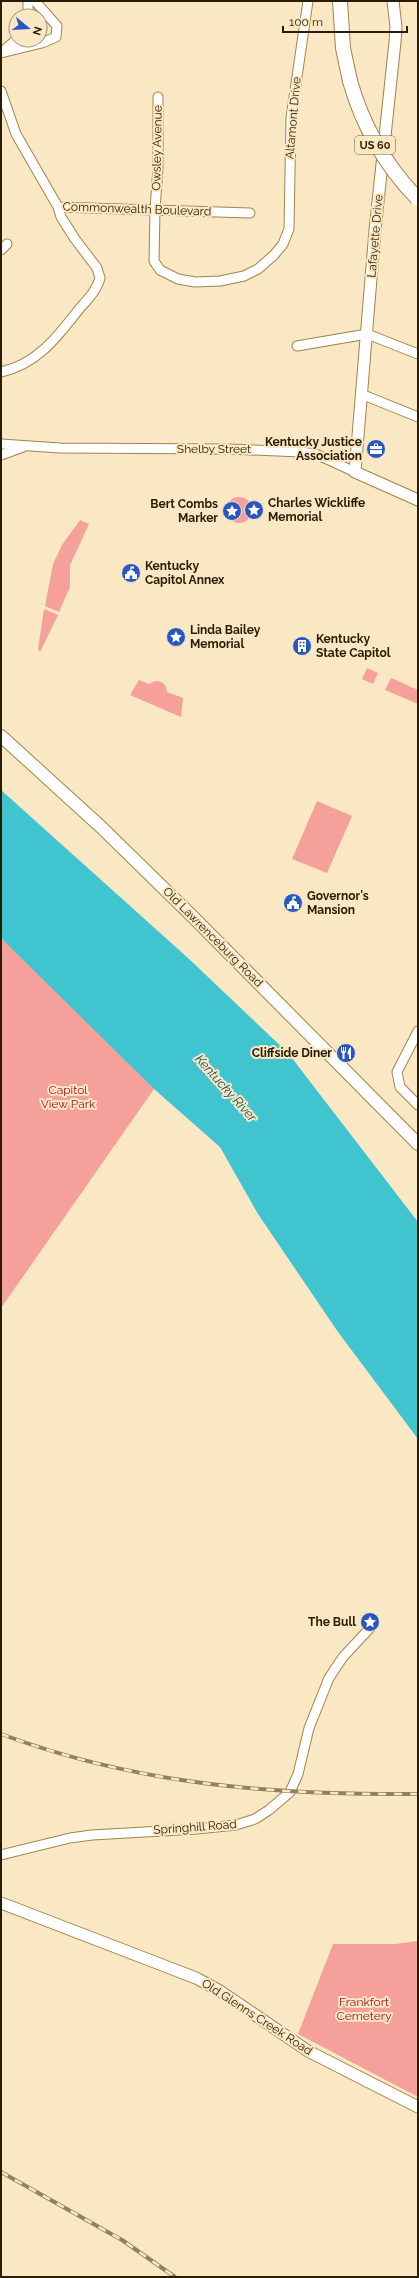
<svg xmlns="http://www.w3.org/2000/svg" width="419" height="2278" font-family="Raleway,sans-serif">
	<rect width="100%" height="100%" fill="#fae7c3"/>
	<path fill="#f5a09a" d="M226 510a13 13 0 1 1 26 0a13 13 0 1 1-26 0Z
		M80,520l9,4 -19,41v22l-11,25 -14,-6 8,-42 9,-19z
		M44,609l14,6 -18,37 -2,-3z
		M367,668l11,5 -5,11 -11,-5z
		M391,678l27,12v14l-33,-14z
		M139,680l10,4c8,-6 17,-3 18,8l16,6 -2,19 -51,-22z
		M317,801l35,15 -25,57 -35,-14z
		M1,939l8,5 145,145 -153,219z
		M418,1941v156l-120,-63 35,-90h63z"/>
	<path fill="#40c4d0" d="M1,790l187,168 100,95 130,169v217l-80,-107 -80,-118 -38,-67 -66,-58 -153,-151z"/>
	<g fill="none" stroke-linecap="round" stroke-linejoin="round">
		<g stroke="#a18448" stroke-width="11">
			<path id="minor" d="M28,16v-15
				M2,52l14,-12
				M1,53l41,-10 14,-6 1,-11 -22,-25
				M1,91l15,43 42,73 3,10 14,22 22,29 3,10c-3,12 -12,21 -20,30 -22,28 -42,56 -79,64
				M158,97v70l-3,43 -1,51 6,9 18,9 17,3 25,-1 24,-5 14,-7 16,-14 9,-11 6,-15 2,-111 17,-117
				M58,207l192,6
				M1,250l6,-6
				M297,346l70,-12 51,20
				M361,394l57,23
				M1,444l59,4 169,1 72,3 15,2 39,18
				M1,455l22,-8
				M418,1031l-21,41 3,15 18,18
				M1,1855l69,-17 22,-3 105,-6 39,-4 19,-6 14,-9 21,-18 8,-18 11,-46 20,-50 14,-21 28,-30"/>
		</g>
		<g stroke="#a18448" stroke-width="13">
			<path id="tertiary" d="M393,1l3,26 -1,15 -20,188 -20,242 63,28
				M1,1903l195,75 24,13 88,60 110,56"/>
		</g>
		<g stroke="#a18448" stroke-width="14">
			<path id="secondary" d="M1,736l100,91 91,89 226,228"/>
		</g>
		<g stroke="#a18448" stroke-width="16">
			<path id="primary" d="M340,1l3,47 7,33"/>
		</g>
		<use href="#minor" stroke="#fff" stroke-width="9"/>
		<use href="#tertiary" stroke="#fff" stroke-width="11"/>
		<use href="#secondary" stroke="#fff" stroke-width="12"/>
		<use href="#primary" stroke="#fff" stroke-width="14"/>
		<g stroke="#908162" stroke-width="4">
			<path id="rail" d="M1,1734c137,51 272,61 417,60
				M1,2172l121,68 53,37"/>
		</g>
		<use href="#rail" stroke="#fae7c3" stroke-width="2.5" stroke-dasharray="8" stroke-linecap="butt"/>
		<g stroke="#a18448" stroke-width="16" stroke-linecap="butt">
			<path id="primary-bridge" d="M350,81c13,46 34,83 67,117"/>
		</g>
		<use href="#primary-bridge" stroke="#fff" stroke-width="14"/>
	</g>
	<defs>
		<g id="office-disc" transform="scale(1)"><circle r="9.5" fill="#2857c5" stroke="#fae7c3"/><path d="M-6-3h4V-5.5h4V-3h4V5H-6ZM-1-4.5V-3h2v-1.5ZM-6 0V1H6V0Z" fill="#fff"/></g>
		<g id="sight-disc" transform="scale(1)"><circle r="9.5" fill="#2857c5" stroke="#fae7c3"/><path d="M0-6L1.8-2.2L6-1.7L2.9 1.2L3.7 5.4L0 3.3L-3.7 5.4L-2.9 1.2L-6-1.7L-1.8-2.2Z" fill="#fff"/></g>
		<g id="civic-disc" transform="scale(1)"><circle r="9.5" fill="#2857c5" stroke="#fae7c3"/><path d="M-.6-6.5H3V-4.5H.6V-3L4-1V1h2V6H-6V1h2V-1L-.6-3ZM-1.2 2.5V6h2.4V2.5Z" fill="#fff"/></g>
		<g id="building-disc" transform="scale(1)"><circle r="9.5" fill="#2857c5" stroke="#fae7c3"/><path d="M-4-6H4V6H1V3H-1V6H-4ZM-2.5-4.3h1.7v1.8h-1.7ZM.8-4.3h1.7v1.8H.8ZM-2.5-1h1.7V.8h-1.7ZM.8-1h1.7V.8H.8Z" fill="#fff"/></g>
		<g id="restaurant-disc" transform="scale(1)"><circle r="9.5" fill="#2857c5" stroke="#fae7c3"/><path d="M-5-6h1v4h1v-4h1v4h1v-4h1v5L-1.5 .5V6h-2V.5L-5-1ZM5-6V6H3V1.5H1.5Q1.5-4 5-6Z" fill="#fff"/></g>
	</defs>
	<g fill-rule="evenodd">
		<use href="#office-disc" x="376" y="449"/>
		<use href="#sight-disc" x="254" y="510"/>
		<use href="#sight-disc" x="232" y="511"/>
		<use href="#civic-disc" x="131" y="573"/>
		<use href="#sight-disc" x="176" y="637"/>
		<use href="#building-disc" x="302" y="646"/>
		<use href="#civic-disc" x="293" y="903"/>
		<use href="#restaurant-disc" x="346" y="1053"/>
		<use href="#sight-disc" x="370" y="1622"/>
	</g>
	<g text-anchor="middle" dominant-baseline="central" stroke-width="4" stroke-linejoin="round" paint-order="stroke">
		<rect fill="#fae7c3" stroke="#67593d" stroke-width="1" x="355" y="136" width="40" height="18" rx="3"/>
		<g font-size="11" font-weight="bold" fill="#281c03">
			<text x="375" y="145">US 60</text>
		</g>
		<g font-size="12" fill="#281c03" stroke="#fae7c3">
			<text transform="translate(293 118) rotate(-85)">Altamont Drive</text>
			<text transform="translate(157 148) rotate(-89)">Owsley Avenue</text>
			<text transform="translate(137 209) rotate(2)">Commonwealth Boulevard</text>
			<text transform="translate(375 236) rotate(-85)">Lafayette Drive</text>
			<text x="214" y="449">Shelby Street</text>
			<text transform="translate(213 937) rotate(45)">Old Lawrenceburg Road</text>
			<text transform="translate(195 1827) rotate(-4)">Springhill Road</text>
			<text transform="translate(257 2017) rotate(33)">Old Glenns Creek Road</text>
		</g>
		<g font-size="12" font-weight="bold" fill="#281c03" stroke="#fae7c3" text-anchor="start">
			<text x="362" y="442" text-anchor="end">Kentucky Justice<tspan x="362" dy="14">Association</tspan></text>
			<text x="268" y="503">Charles Wickliffe<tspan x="268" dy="14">Memorial</tspan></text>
			<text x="218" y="504" text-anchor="end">Bert Combs<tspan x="218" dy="14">Marker</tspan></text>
			<text x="145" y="566">Kentucky<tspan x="145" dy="14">Capitol Annex</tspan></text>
			<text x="190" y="630">Linda Bailey<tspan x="190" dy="14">Memorial</tspan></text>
			<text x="316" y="639">Kentucky<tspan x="316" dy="14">State Capitol</tspan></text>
			<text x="307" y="896">Governor's<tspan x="307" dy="14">Mansion</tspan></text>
			<text x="332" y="1053" text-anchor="end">Cliffside Diner</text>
			<text x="356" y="1622" text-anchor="end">The Bull</text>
		</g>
		<g font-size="12" fill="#9c0e1f" stroke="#fae7c3">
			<text x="68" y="1090">Capitol<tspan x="68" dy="14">View Park</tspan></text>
			<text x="364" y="2002">Frankfort<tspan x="364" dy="14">Cemetery</tspan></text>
		</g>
		<g font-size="13" font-style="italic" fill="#08565d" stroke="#fae7c3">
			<text transform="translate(226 1088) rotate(48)">Kentucky River</text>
		</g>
	</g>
	<rect width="419" height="2278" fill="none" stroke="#281c03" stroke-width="4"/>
	<g transform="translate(28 28) rotate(108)"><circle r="19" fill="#fae7c3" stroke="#a69676"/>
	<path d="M0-3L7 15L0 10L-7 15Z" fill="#2857c5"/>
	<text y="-6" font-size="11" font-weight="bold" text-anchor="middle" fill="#281c03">N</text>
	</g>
	<path d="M283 26v6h124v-6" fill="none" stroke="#281c03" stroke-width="2"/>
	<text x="289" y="26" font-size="12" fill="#281c03" stroke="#fae7c3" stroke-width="3" paint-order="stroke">100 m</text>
</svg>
